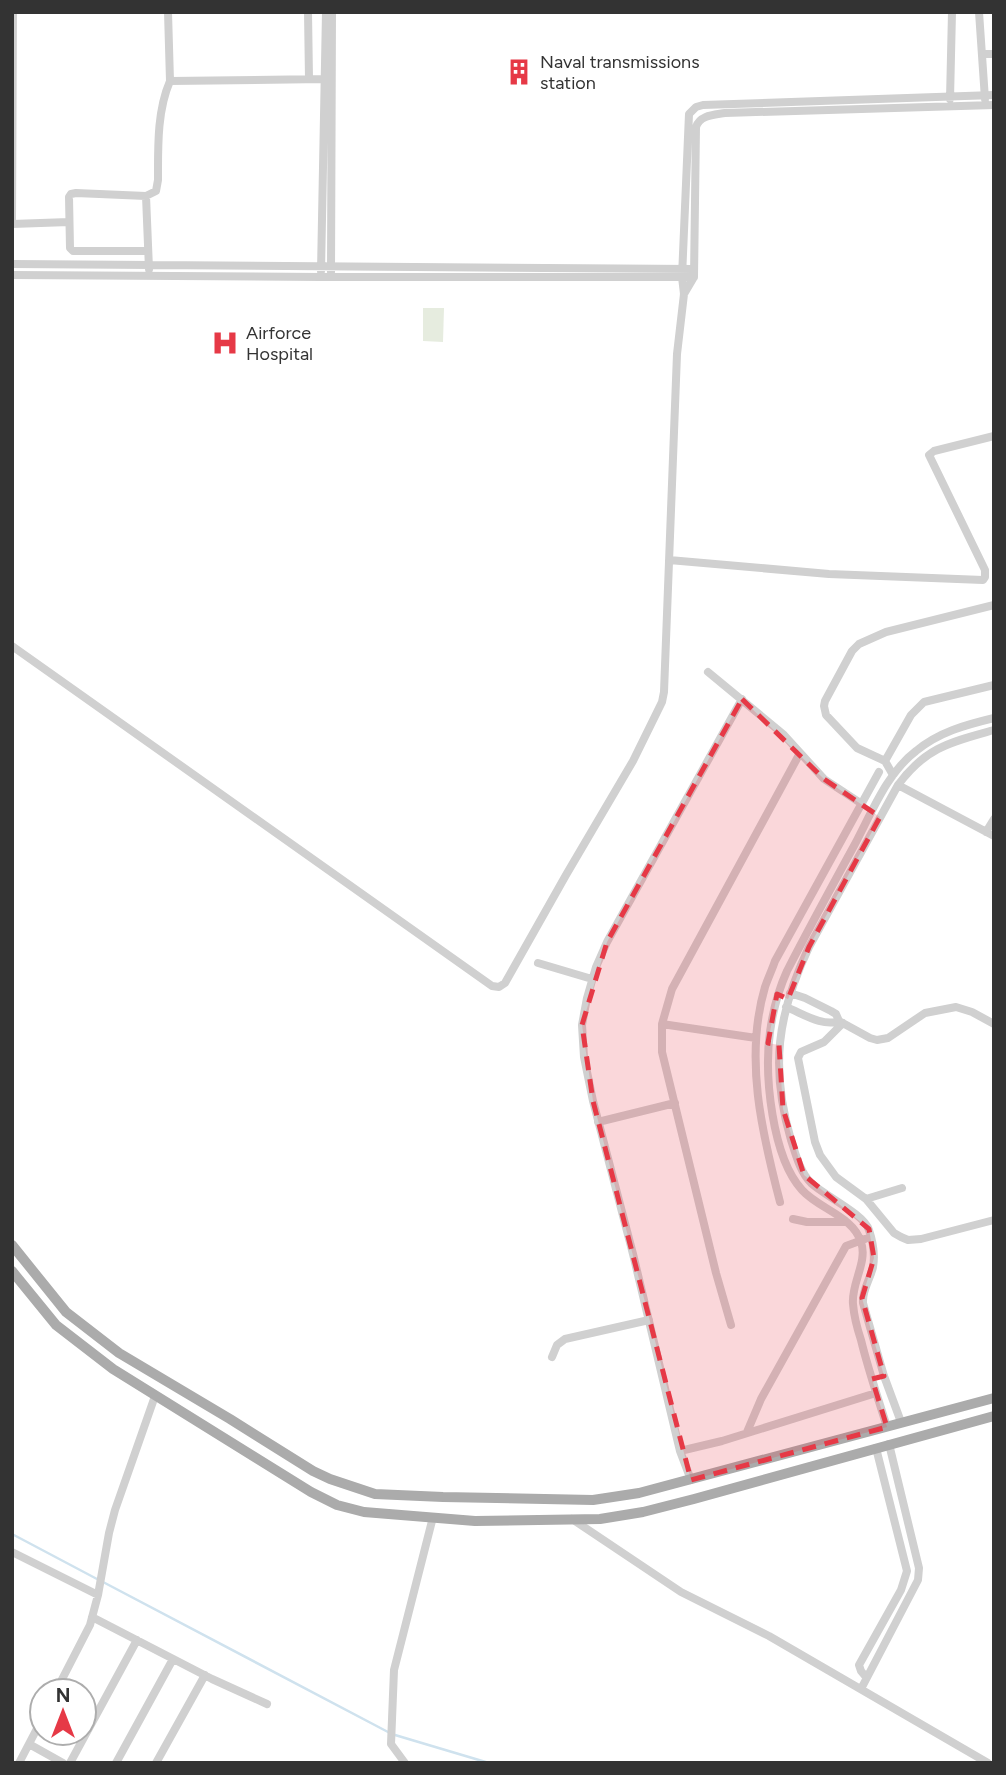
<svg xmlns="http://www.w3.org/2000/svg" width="1006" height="1775" font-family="Figtree,sans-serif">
	<rect width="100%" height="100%" fill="#fff"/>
	<path fill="#e6ecdf" d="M423,308h21l-1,34 -20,-1z"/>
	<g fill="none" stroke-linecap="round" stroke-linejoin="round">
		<path stroke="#cfe2ee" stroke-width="2.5" d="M12,1534l85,45
			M103,1582l285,150
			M395,1735l94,28"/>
		<path stroke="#d0d0d0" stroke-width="8" d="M168,12l2,69 154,-2
			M308,12l1,67
			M979,12l6,87
			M983,54h11
			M950,99l2,-87
			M146,196l3,73
			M12,221l1,-209
			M12,224l57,-2
			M148,251h-75l-3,-3 -1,-51 2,-3 5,-1 70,3 10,-5 2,-11c0,-33 -1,-69 12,-99
			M12,264l682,5
			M321,271l5,-259
			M331,272l1,-260
			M12,275l309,2h373
			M684,294l10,-17 2,-150c4,-12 18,-12 29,-14l269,-8
			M669,560l160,14 154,6 2,-3v-7l-56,-115 5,-4 60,-15
			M12,646l480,340 7,1 6,-4 61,-108 67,-114 29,-59 2,-10 13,-338 7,-60 -2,-17 7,-163 7,-7 7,-2 291,-10
			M708,672l75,62 41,45 38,25
			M885,761l26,-46 13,-13 70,-17
			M893,775l-8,-14 -28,-13 -31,-33 -2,-9 1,-5 27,-50 7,-7 27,-12 108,-27
			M898,785l96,51
			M986,832l8,-13
			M538,963l54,16
			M790,993l15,5 26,13 5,3 3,7 31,17 7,2 11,-2 37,-25 31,-6 16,5 22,12
			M786,1007c16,6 36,20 53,14
			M843,1023l-19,19 -23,10 -3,6 17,84 5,13 16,22 30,22 28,34 7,4 7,3 13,-1 73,-19
			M662,1024l94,14
			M598,1122l77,-19
			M866,1199l36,-11
			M780,1202c-18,-69 -36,-144 -15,-215 3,-9 7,-17 10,-26l104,-189
			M793,1219l14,3h38
			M731,1325l-15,-52 -54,-221v-28l10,-35 128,-236
			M552,1357l5,-12 8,-6 84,-19
			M901,1422l-17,-46 -21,-73c-1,-13 7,-23 10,-36 2,-11 0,-25 -4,-37 -5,-16 -44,-34 -58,-47 -11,-11 -15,-28 -20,-43 -21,-72 -14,-125 18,-193l89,-162c28,-38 53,-43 96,-55
			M887,1427c-9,-29 -19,-58 -26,-87 -4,-12 -7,-24 -8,-36 -2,-21 15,-42 8,-62 -8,-26 -42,-33 -59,-52 -30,-33 -38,-115 -32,-158 3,-22 8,-41 17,-61 22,-43 45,-85 68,-127 17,-32 32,-71 61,-93 23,-19 49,-26 78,-33
			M747,1432l14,-33 85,-153 19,-7
			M680,1451l42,-10 154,-48
			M691,1480l-11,-29 -47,-197 -40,-153 -9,-44 -2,-32 5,-27 9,-31 11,-25 135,-243
			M572,1519l109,73 88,44 219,127
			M12,1552l86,43
			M92,1617l120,62 55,25
			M866,1677l-5,-6 -2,-6 42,-75 6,-19 -31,-123
			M861,1689l57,-109 1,-12 -30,-124
			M56,1691l34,-66 8,-30 11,-62 6,-23 40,-114
			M29,1744l34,19
			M19,1763l23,-44
			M70,1763l67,-123
			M116,1763l57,-104
			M156,1763l49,-88
			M405,1763l-14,-19 3,-74 39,-153"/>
		<path stroke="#ababab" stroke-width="10" d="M12,1245l54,67 53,41 111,66 83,52 17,8 45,15 68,3 150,3 46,-7 355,-95
			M12,1271l44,54 57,44 198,123 26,13 27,7 111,9 125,-2 43,-7 51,-13 300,-83"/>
	</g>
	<path fill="#e63946" fill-opacity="0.2" stroke="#e63946" stroke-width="5" stroke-dasharray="14 9" stroke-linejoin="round" d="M742,699l82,80 56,38 -71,130 -21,52 -11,-5 -9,49 11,2 4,64 21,66 65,54 5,29 -12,40 22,78 -12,3 15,48 -196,53 -98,-379 -11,-76 25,-83z"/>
	<defs>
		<g id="building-bare" transform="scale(2.1)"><path d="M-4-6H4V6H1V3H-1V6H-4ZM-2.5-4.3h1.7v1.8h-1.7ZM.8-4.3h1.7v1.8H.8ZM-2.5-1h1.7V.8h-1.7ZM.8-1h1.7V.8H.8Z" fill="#e63946" stroke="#fff" stroke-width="2.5" paint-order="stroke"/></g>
		<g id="hospital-bare" transform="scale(2.1)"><path d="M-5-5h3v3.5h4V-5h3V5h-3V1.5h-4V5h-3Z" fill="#e63946" stroke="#fff" stroke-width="2.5" paint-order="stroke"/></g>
	</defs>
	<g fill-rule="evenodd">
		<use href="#building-bare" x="519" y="72"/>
		<use href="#hospital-bare" x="225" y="343"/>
	</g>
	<g text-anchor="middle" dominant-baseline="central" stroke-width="7" stroke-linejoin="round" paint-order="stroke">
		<g font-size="18" fill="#333" stroke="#fff" text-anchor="start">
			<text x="540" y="62">Naval transmissions<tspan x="540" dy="21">station</tspan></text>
			<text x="246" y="333">Airforce<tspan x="246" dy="21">Hospital</tspan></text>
		</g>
	</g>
	<rect width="1006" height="1775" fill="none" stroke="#333333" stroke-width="28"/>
	<g transform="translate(63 1712)"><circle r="33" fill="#ffffff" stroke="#adadad" stroke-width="2"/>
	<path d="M0-5L12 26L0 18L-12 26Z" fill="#e63946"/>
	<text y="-10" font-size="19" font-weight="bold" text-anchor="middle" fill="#333333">N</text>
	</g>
</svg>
